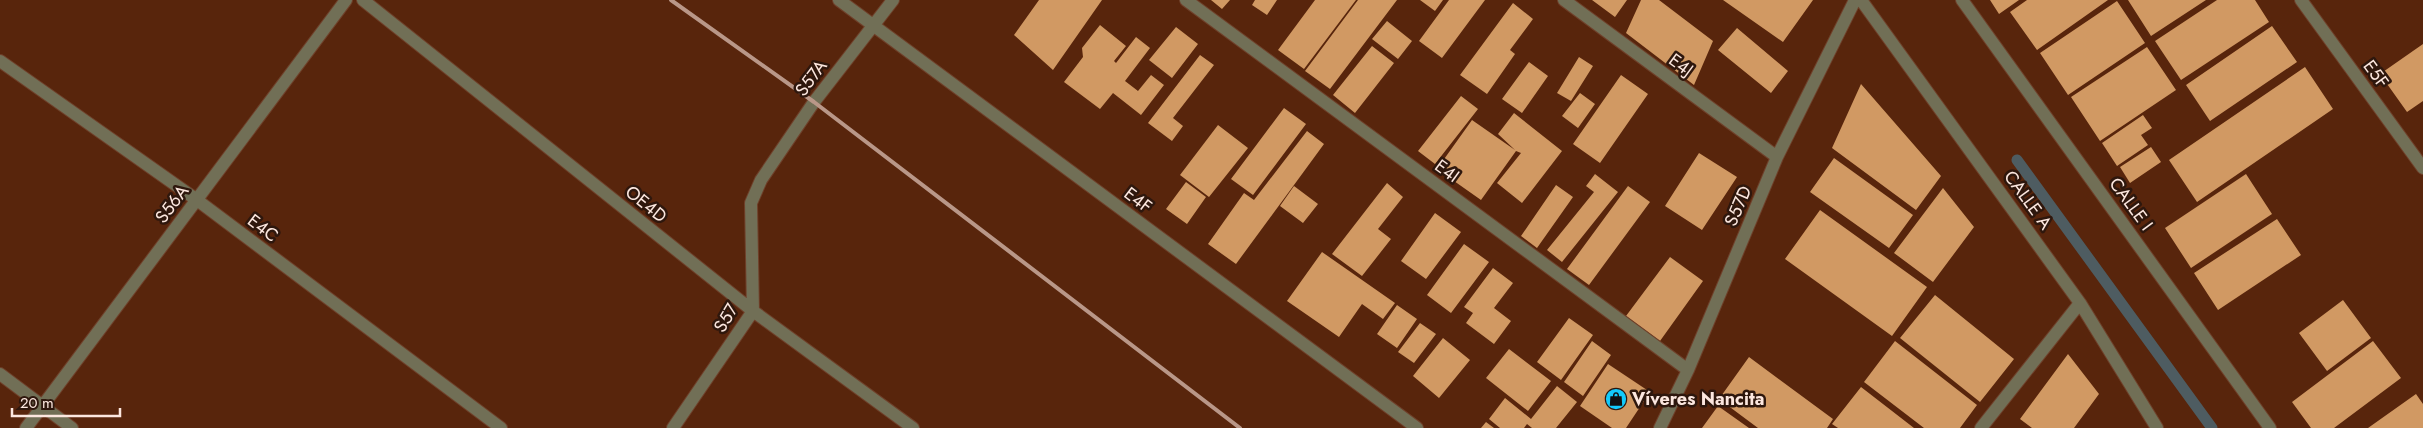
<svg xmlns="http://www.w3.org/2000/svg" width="2423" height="428" font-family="Jost,sans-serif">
	<rect width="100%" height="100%" fill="#58250c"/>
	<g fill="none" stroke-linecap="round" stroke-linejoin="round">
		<path stroke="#4e5c61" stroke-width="11" d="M2017,160l195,268"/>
	</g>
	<path fill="#d19963" d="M1039,0h63l-49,70 -39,-35z
		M1211,0h19l-8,9z
		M1255,0h22l-10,15 -15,-10z
		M1315,0h41l-52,69 -26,-19z
		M1358,0h39l-67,89 -25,-18z
		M1420,0h23l-8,11z
		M1449,0h36l-43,58 -23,-17z
		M1592,0h35l-12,17z
		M1641,0h18l54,41 -19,44 -68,-52z
		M1723,0h90l-30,42z
		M1990,0h29l-20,14z
		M2027,0h81l-71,50 -27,-38z
		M2128,0h78l-55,36z
		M2217,0h38l14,22 -88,58 -26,-39z
		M2117,1l28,42 -77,52 -28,-42z
		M1513,3l20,16 -23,31 5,4 -28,40 -27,-19z
		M1387,21l25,20 -14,18 -26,-20z
		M1100,25l26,21 -12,15 2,2 20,-26 14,11 -25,33 13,10 13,-16 13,10 -23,30 -28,-22 -13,16 -36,-27 19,-25 -1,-9z
		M2272,26l25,36 -87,59 -24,-36z
		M1176,27l22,17 -26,34 -23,-18z
		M1737,28l51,43 -17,22 -53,-43z
		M2423,44v57l-16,11 -27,-38z
		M1372,46l22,17 -39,50 -22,-18z
		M2147,47l29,43 -76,51 -29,-44z
		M1200,55l14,10 -41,53 10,8 -11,15 -24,-18z
		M1579,57l14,9 -22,35 -14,-8z
		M1529,62l19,14 -26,37 -20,-14z
		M2305,67l28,42 -136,93 -28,-42z
		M1621,75l27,19 -48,69 -27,-19z
		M1861,84l80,92 -25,34 -84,-62z
		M1580,93l15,11 -17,24 -16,-12z
		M1461,96l17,13 -43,55 -17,-13z
		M1284,108l22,16 -53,71 -22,-16z
		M1514,113l48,38 -40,52 -25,-20 24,-30 -5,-2 -35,49 -44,-31 35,-49 43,30 -17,-16z
		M2143,115l9,13 -11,7 7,10 -31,21 -15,-23z
		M1218,125l30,23 -39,49 -29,-22z
		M1307,131l17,13 -88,120 -28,-20 36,-51 10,7z
		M2151,147l10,15 -31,21 -10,-16z
		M1699,153l38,24 -35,53 -37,-24z
		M1834,158l79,57 -24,33 -79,-56z
		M1595,174l23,18 -56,70 -15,-12 47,-58 -8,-6z
		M2246,174l26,40 -81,54 -26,-40z
		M1186,182l20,15 -19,27 -21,-15z
		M1387,183l16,14 -25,32 13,10 -29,37 -30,-22z
		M1556,185l17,12 -36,51 -16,-12z
		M1294,186l24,18 -15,19 -23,-17z
		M1628,186l22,16 -61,83 -22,-16z
		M1943,188l31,39 -41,55 -39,-29z
		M1820,210l107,77 -35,49 -107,-77z
		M1435,213l26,19 -35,47 -25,-18z
		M2277,219l24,36 -83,55 -24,-37z
		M1464,244l25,18 -38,51 -24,-18z
		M1322,252l73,51 -12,16 -21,-15 -23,33 -52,-36z
		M1670,257l33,24 -43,60 -34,-25z
		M1493,268l20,15 -19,25 17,13 -17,23 -28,-21 7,-10 -9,-6z
		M1935,295l79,64 -34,43 -80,-64z
		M2343,300l28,38 -44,33 -28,-38z
		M1397,305l20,14 -20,29 -20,-14z
		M1569,318l24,17 -32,45 -24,-18z
		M1420,323l16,11 -22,29 -16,-11z
		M1443,338l27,22 -31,38 -26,-22z
		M1592,341l19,14 -28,41 -19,-14z
		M1895,341l82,64 -17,23h-36l-60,-46z
		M2373,341l28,37 -67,50h-23l-19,-26z
		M1509,349l42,32 -23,30 -42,-33z
		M2068,354l31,40 -25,34h-42l-12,-9z
		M1749,357l84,62 -6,9h-69l-39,-29z
		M1608,364l42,28 -24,36h-14l-32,-22z
		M1557,386l20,16 -21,26h-24l-5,-4 -3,4h-24l-11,-9 16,-21 26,21z
		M1861,387l53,41h-76l-6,-4z
		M2416,394l7,10v24h-55z
		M1718,406l31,22h-47z
		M1486,422l8,6h-13z"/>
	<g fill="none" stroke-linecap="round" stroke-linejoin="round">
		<g stroke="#6f402a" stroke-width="14">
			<path id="minor" d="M363,0l390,311 160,117
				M839,0l578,428
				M1186,0l502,370
				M1564,0l213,157
				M1861,0l219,303 77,125
				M1962,0l308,428
				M2301,0l122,168
				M0,61l197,139 304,228
				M0,374l72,54
				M26,428l320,-428
				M673,428l80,-117 -2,-108 10,-23 53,-78 79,-102
				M1660,428l28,-58 89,-213 78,-157
				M1981,428l99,-125"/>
		</g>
		<use href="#minor" stroke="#716f56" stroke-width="12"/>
		<path stroke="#b99788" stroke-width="4" d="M671,0l143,102 426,326"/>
	</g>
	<defs>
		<g id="shop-disc" transform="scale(1.125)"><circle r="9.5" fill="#13cafb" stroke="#2e170d"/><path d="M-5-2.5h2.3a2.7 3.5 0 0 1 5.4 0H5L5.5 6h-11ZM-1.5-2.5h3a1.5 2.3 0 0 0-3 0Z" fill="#111"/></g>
	</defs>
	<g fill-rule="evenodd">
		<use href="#shop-disc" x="1616" y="399"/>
	</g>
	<g text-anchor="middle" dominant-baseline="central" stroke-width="5" stroke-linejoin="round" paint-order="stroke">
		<g font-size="18" fill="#fce7df" stroke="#2e170d">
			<text transform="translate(1681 65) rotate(36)">E4J</text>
			<text transform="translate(2376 74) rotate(54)">E5F</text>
			<text transform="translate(811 78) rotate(-53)">S57A</text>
			<text transform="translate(1447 171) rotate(36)">E4I</text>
			<text transform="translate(1138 200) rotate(37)">E4F</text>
			<text transform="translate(2028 200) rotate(54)">CALLE A</text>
			<text transform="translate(172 204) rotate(-53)">S56A</text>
			<text transform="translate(646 204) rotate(39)">OE4D</text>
			<text transform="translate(2131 204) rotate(54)">CALLE I</text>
			<text transform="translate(1738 206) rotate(-67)">S57D</text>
			<text transform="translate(263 228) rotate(37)">E4C</text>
			<text transform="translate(726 318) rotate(-59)">S57</text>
		</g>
		<g font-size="18" font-weight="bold" fill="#fce7df" stroke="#2e170d" text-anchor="start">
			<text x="1632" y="399">Víveres Nancita</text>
		</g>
	</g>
	<path d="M12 408v8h108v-8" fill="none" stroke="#fce7df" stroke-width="2.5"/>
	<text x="20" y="408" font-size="15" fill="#fce7df" stroke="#2e170d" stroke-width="4" paint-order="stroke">20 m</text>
</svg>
